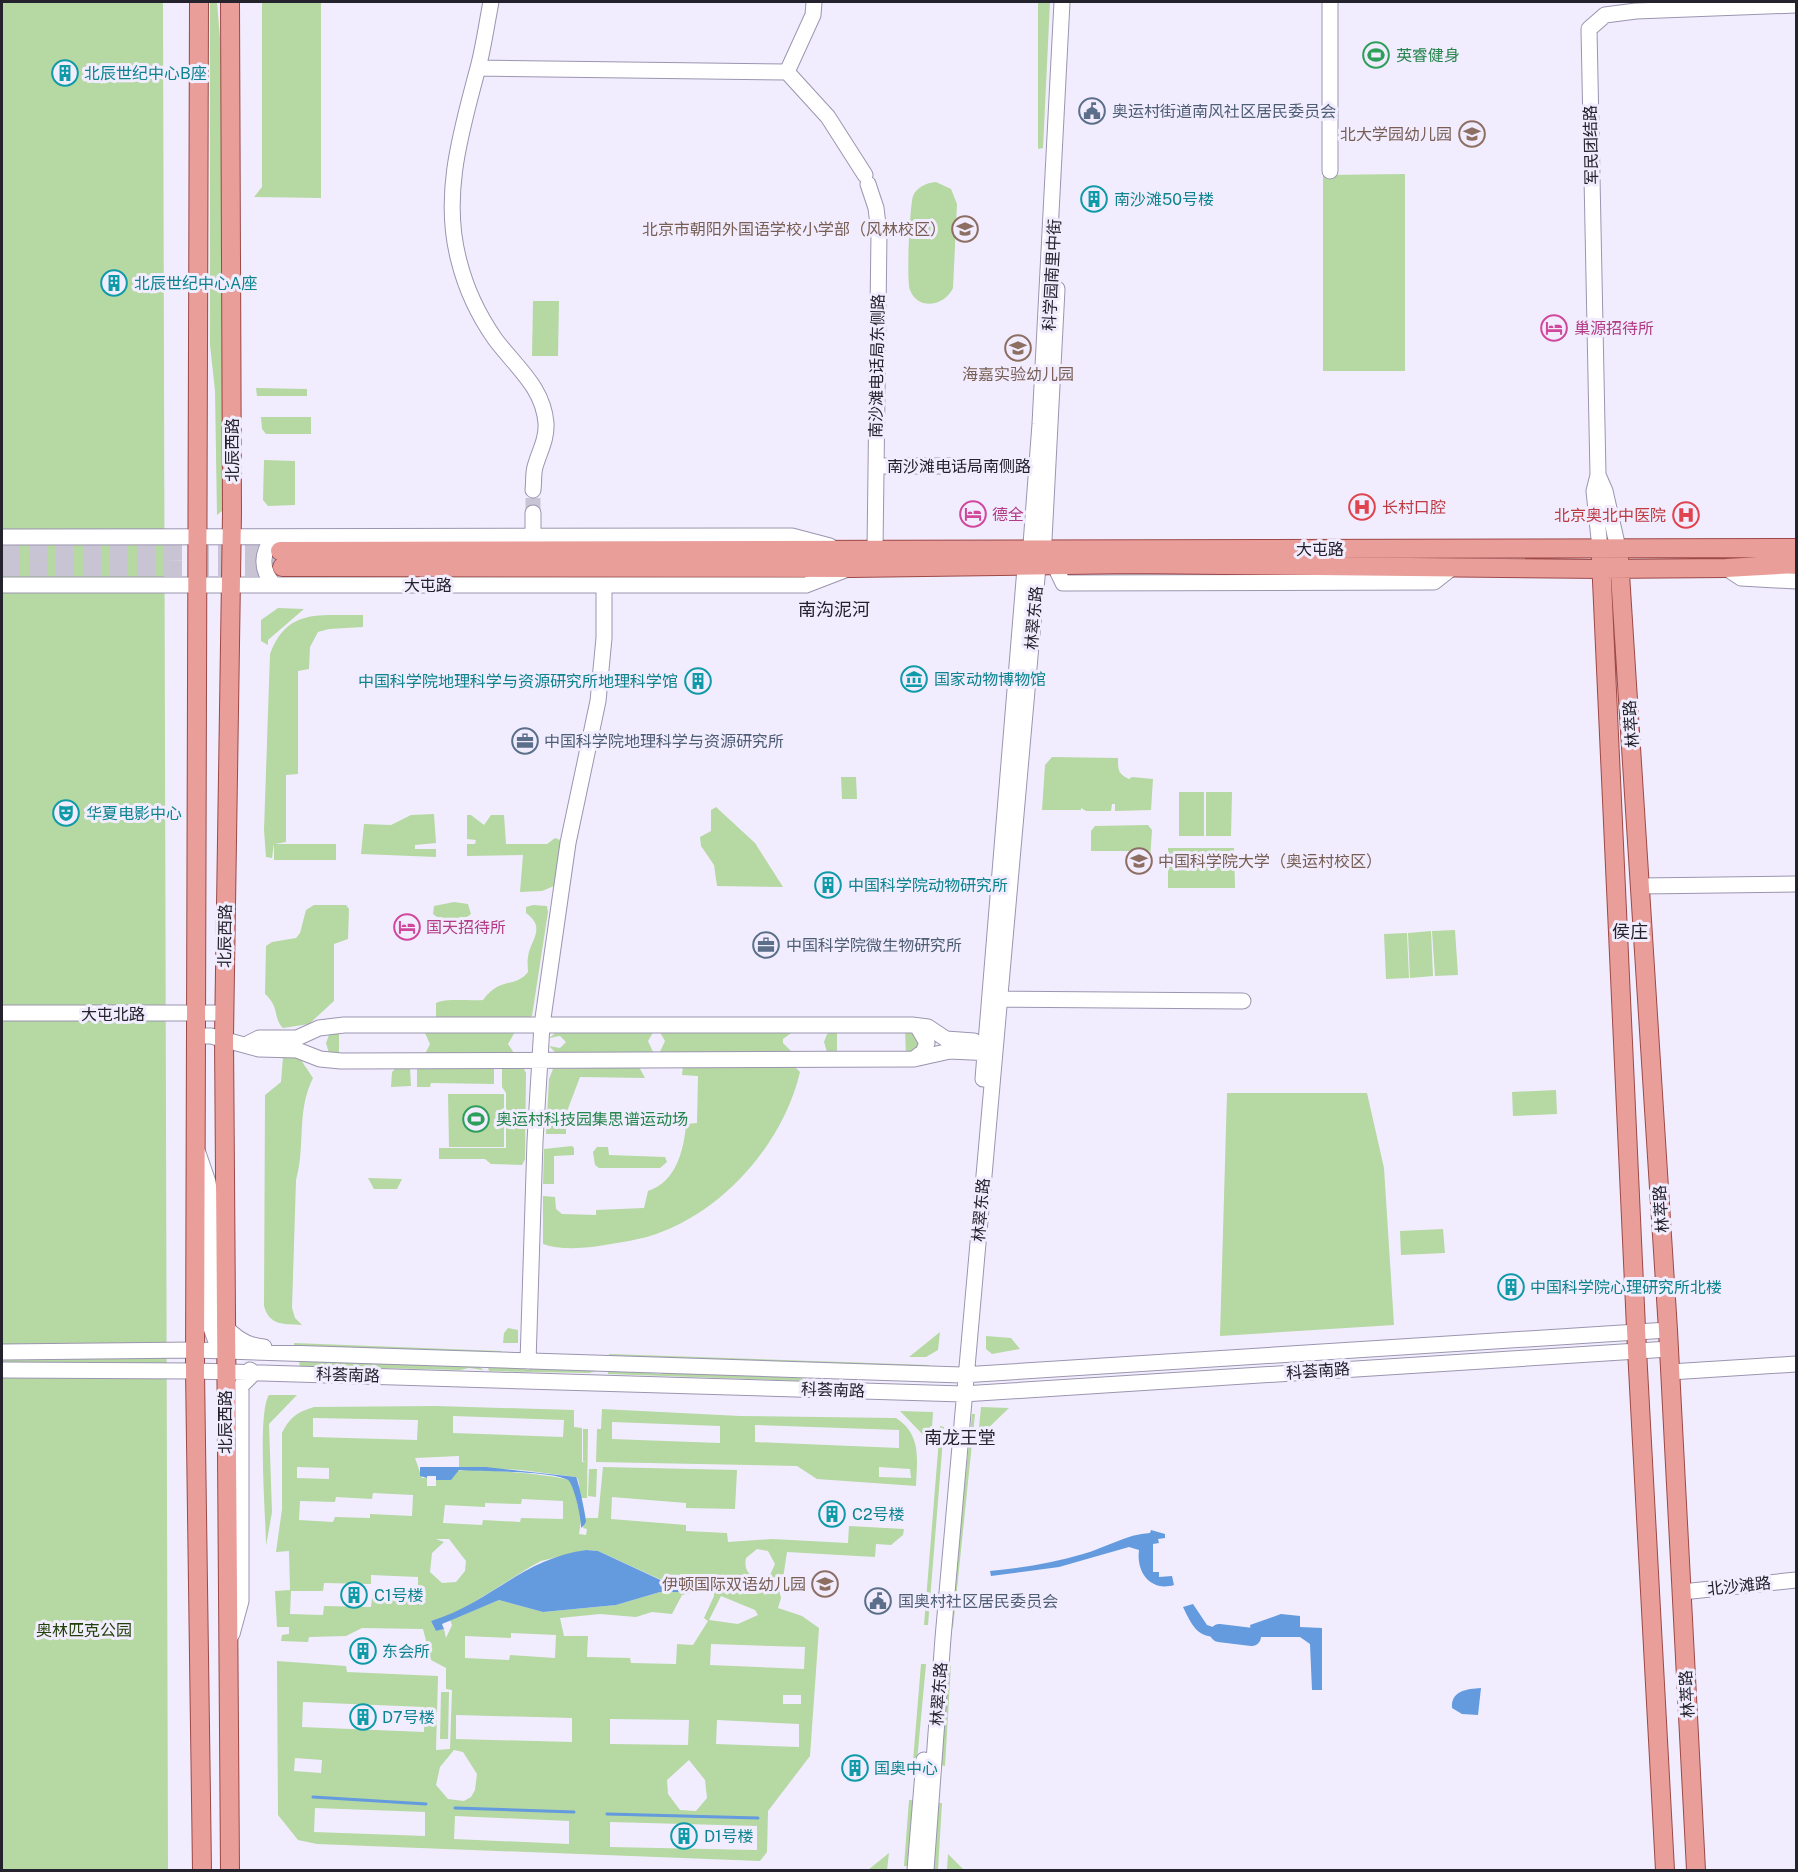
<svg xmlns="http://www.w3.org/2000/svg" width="1798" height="1872" font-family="'Public Sans','Noto Sans SC',sans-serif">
	<rect width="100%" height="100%" fill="#f1edfe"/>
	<path fill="#b6d8a3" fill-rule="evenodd" d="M2,2h161l5,1868h-166z
		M210,2h7l5,60v449l-5,4 -2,-124 -5,-46z
		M262,2h59v196l-67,-1 8,-10z
		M1038,2h12l-7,146 -5,1z
		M1405,174v197h-82v-196z
		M936,182l15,7 6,15 -4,84c-8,18 -35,23 -43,2 -4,-9 0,-85 3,-94 4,-9 13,-13 23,-14z
		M533,301h26l-1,55h-26z
		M256,388l51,1v7h-50z
		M261,417h50v17h-45l-4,-5z
		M264,460l31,1v44l-27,1 -5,-6z
		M278,608l26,1 -36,31v5l-7,-4v-21z
		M363,615v12l-34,2 -11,3 -8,15 -1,22 -11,2v103l-12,1v67l-11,2h61v16h-62v-17l-2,15 -6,-1 -2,-27 6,-176c17,-47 51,-38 93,-39z
		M1052,757l66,1c0,12 0,16 11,21l3,-2 21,2 -2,31 -36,1v-7h-3l-1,7h-25l-5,-3v2h-39l3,-45z
		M841,777h15l1,22h-15z
		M1179,792h25v44h-25z
		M1206,792h26l-1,44h-25z
		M716,807l39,36 28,44 -66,-1 -3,-21 -13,-19 -1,-9 11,-6v-21z
		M434,814l2,29 -21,2v4h21v8l-75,-3 3,-30 27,1 20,-10z
		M467,815h4l13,10 7,-10h13l2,29h41l8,-6 8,3 -4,33 -5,12 -12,5 -22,1 3,-37 -56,1v-12h8l1,-4 -9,-1z
		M1148,825l4,5 -2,30v-9h-59v-20l4,-5z
		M1168,848h66l1,40h-67z
		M454,902l14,2 3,10c-9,8 -28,9 -38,0l1,-8z
		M314,905h32l3,4 -1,30 -14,5v57l-25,23 -26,4c-10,-9 -3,-21 -18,-34l1,-48 6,-4 24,-4 4,-5 6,-23z
		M533,905l14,1 1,6 -16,104 -5,3 -91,-1v-15c8,-5 36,-2 47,-3 18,-24 31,-11 45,-28 0,-5 -1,-10 0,-15 2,-17 19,-29 -2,-44v-6z
		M1455,930l3,45 -23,1 -3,-45z
		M1431,931l2,45 -23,2 -2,-45z
		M1407,933l2,45 -23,1 -2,-45z
		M516,1030l-8,14 8,12h-92l6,-12 -6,-13z
		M837,1030v26l-10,-4 -3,-10 3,-8z
		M905,1030l8,2 6,10 -2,7 -11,7z
		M339,1031v26l-10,-4 -3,-10 3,-8z
		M558,1031h96l-6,10 6,13h-97l-8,-8 11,2 6,-6 -6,-6 -11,2z
		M659,1031h135l-11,8v4l11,11h-135l6,-13z
		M289,1056l12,4 12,18c-17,34 -7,67 -17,102l-4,128 3,10 7,7c-17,-1 -33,1 -38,-19l1,-211 16,-13 2,-25z
		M683,1066l112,1 5,5c-17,73 -80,144 -153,165 -12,3 -24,5 -36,7 -21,4 -49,7 -68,0v-48l12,1 1,12 6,5 34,1v-5l48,-2 4,-17c28,-9 36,-41 38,-67l11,-1 1,-47 -16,-1z
		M639,1067l6,11 -65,-1 -14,37v20h-20l3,-55 4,-10z
		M396,1068h14l1,18 -20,1 1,-15z
		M417,1068l77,1v15l-63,-1 -1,4h-13z
		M502,1069h22l2,4 -1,86 -3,6 -31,-1 -6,-5h-46v-11h67v-55l-4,-6z
		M1556,1090l1,24 -44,2 -1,-24z
		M1227,1093h140l17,75 10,157 -174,11z
		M448,1094h56v53h-55z
		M572,1146l2,2v7l-20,1v28h-11l1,-35z
		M597,1147h11l1,8 56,2 2,5 -7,6h-61l-4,-3 -2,-13z
		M368,1178l34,1 -5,10h-23z
		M1443,1229l2,24 -44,2 -1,-24z
		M508,1328l10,2v13h-15l1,-10z
		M940,1332l-2,18 -12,7h-17z
		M986,1336l25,2 9,11 -28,5 -6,-5z
		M294,1343l207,8v3l-207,-8z
		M609,1354l320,11v3l-320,-11z
		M299,1361l177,4 8,5 -15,-2 -9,2 -160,-4z
		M487,1364l30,2 7,3h79l-14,4 -100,-2z
		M608,1368l52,6 10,-4 129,5 5,6 -196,-7z
		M269,1395h28l-28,29 3,88 -6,34c0,-28 -9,-133 3,-151z
		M436,1406l138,4v17l8,1v34l4,-1h-3v-32h5l-1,69h-6c-4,-7 1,-15 -5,-21l-55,-7 -62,-3v-11l-44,2 7,20h5v8h9v-6c9,0 13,-7 21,-9 11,-4 102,4 111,9 10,6 6,25 14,34l-3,20 7,1 1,-6 -4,-1 3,-10h12l5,-51 134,3 -2,39 -49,-1v-5l-74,-6 -1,22 75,6v6l41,2 1,9 44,-3 76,4 1,-17 55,3 -1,6 -12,10 -15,-1 -1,13 -88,-5 -5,33 -12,-10 5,-11 -7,-13 -11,-2 -11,9c-3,13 5,21 19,20l3,6 11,6 2,8 -3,10 24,8 17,12 -9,128 -42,55 -1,41 -7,9 -443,-17 -19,-4 -20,-25 -1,-154 69,5 1,6 91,4 -2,74 14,-1 2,-59 -6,-1v-21l-15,-8 -8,-31 -61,-1 -16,8 -37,1 -1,5 -27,-1 1,-6 7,-1v-7h-12l-2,-36 15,-1 -1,-39 -13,1 6,-43v-76c8,-16 15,-21 32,-26zM453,1416l111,4 -1,17 -110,-4zM313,1418l105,2 -1,20 -104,-3zM297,1467l32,1v11l-32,-1zM373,1493l40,2 -1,21 -42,-2v4l-35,-1 -2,5 -34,-2 1,-19 35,1 1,-5 36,2zM522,1499l41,2v18l-42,-1 -1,4 -37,-2 -1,5 -39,-2 2,-18 40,2v-4l36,1zM436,1539h13l17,22 -1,10 -9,11 -14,1 -12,-11 2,-19 12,-11zM586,1550l12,1 77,35h20l10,-7 8,3 1,14 -10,22 4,3 -15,24 -16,-1 -1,20 -45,-1 -1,-5 -43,-1 1,-21h-24l-4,-18 40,-4 36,3 16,-5 20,2 10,-19 12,-3h-34l-44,13 -73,7 -44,-12 -49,20 2,5 -6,13 -2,-9 -8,2 -5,-10 24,-7 75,-47 11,-6zM371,1575l47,2v22l-46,-1 -1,9 -47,-1 -1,9 -33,-1 1,-23h32l1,-8 47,1zM721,1596l34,14 3,5 -20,9 -29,-4zM511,1633l45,2 -1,23 -45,-3 -1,5 -44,-2v-22l46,2zM711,1644l94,3 -1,22 -94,-4zM783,1695h18v9h-18zM303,1702l121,5v25l-122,-5zM456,1715l116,3v24l-116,-3zM610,1719l79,1 -1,25 -78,-1zM717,1720l82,4v23l-83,-3zM454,1750l9,2 14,22 -2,16 -4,7 -7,4 -16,-2 -12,-14 4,-18zM295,1758l27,2 -1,13 -27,-2zM689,1760l16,20 2,18 -11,13 -16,-1 -12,-16 -1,-14zM315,1808l110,4v24l-111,-4zM455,1816l114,5v23l-115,-5zM610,1822l147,4v24l-147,-3z
		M981,1407l28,1 -31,30z
		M602,1409l138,7 156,2c26,17 21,41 20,68l-99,-7 -20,-13 -201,-4 1,-33h4zM612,1422l108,4v17l-108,-4zM755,1425l144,5v18l-144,-6zM879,1467l31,2 1,9 -32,-1z
		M900,1411l33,1 -2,31z
		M972,1414h3l-22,214h-3z
		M940,1426l4,1 -16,198h-4z
		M589,1469h8l-1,28 -8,-1z
		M921,1664h5l-9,97h-4z
		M946,1665h5l-6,101 -5,-1z
		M441,1692h8l-1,47h-8z
		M909,1800h4l-6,66h-3z
		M937,1803h5l-4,67h-5z
		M889,1853l-2,17h-19z
		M948,1854l16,16h-17z"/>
	<path fill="#649ade" d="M420,1467h66l90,10c2,2 10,40 10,44 -1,4 -3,5 -5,7 1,-7 -7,-44 -13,-48 -18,-10 -85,-8 -109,-10l-8,10h-15v-4h-9v2l-7,-2z
		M1151,1530l14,4v4l-7,1 1,4 -6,1v28h6v5l13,-1 2,9c-24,7 -38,-13 -35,-35l-10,-3 -70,20 -68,9 -1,-5c31,-3 63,-8 93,-17 22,-6 44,-20 67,-21z
		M586,1550l12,1 69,32 28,3 -1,6h-34l-44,13 -73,7 -44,-12 -57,24 2,5 -8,2 -5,-10c60,-18 90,-62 155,-71z
		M1193,1604l14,21 12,4 -3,8c-20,0 -25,-14 -33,-30z
		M1281,1614l19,2v11l22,1v62h-10l-2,-46 -10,-7h-48l-2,-12z
		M1481,1688l-3,27 -16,-1 -10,-6c-1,-17 14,-19 29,-20z"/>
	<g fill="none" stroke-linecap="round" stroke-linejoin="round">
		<path stroke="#649ade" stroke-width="3" d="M313,1797l113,7
			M455,1808l119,4
			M607,1814l151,4"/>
		<path stroke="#649ade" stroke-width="18" d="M1219,1633l33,4"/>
		<path stroke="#c8c4d4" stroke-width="15" stroke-dasharray="15 8" stroke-linecap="butt" d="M533,513v-23"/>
		<path stroke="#c8c4d4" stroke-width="18" stroke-dasharray="18 9" stroke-linecap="butt" d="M2,552l278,-1
			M2,567h280"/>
		<g stroke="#9b95af" stroke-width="17">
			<path id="minor" d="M491,2c-4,20 -7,42 -12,62 -17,65 -38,130 -20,197 7,28 20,55 36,78 21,28 48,48 51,84 1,17 -7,29 -11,44 -2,7 -1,16 -2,23
				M814,2l-1,13 -26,57 41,45 37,58
				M1330,2v169
				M478,68l309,4
				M868,184l8,24 3,25 -4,317
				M876,466h166
				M1598,475l7,16 13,57
				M2,537l790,-1 38,10
				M274,537c-13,16 -14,32 0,48
				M533,537v-24
				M1600,548l-6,-57 4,-16 -9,-446 16,-14 31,-4 160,-6
				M1030,558l10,-134 22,-422
				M1043,559l14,-270
				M1054,564l9,19 371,-1 19,-15
				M1726,568l15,10 55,3
				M2,585h804l39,-15
				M1641,886l155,-2
				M1000,999l243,2
				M2,1013h222
				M195,1036h16l48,13 38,1 23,9 21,2 573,-2 36,-8 42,2
				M247,1044l12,-6h38l22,-10 25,-3h568l16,2 18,12 28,2
				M914,1059l9,-7 4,-9 -10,-17
				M983,1079l43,-523
				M198,1153l10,29 3,21v125l7,19 10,8
				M225,1326c10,12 23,20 39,21
				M2,1352l193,-2 767,25 706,-45
				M528,1362l7,-221 7,-116 26,-182 30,-142 6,-63v-53
				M2,1370l193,1 768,23 706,-45
				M1670,1372l126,-8
				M1682,1592l114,-12
				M232,1634l9,-33v-215l13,-13 -4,-3
				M915,1870l9,-110
				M926,1870l17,-232 96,-1083"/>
		</g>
		<g stroke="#9c4947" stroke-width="20">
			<path id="major" d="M199,2l-4,1369 7,499
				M280,551l1516,-3
				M1619,558l49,772 28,540
				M1601,559l36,791 28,520
				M282,567l569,1 282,-4 469,5 124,-1 70,-4
				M230,1870l-6,-833 8,-524 -2,-511"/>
		</g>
		<use href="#minor" stroke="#fff" stroke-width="15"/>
		<use href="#major" stroke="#ea9e99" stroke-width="18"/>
	</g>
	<defs>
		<g id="stadium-ring" transform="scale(1.35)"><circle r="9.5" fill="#f1edfe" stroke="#2e9e5b" stroke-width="1.5"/><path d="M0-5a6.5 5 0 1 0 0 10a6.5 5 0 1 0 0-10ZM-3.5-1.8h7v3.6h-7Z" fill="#2e9e5b"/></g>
		<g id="building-ring" transform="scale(1.35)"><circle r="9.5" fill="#f1edfe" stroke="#0f9aa8" stroke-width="1.5"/><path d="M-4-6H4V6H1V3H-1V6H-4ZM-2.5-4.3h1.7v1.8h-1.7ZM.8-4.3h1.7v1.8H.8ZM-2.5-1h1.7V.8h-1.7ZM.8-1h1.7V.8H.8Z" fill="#0f9aa8"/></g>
		<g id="civic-ring" transform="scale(1.35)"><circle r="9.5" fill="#f1edfe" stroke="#5c6f8a" stroke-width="1.5"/><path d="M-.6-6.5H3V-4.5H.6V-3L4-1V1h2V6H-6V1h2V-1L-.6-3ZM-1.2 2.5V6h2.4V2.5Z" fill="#5c6f8a"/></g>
		<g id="school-ring" transform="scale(1.35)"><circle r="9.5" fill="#f1edfe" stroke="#8d6e63" stroke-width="1.5"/><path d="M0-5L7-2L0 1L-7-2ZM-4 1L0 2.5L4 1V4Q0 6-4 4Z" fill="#8d6e63"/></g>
		<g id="hotel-ring" transform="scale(1.35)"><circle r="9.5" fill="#f1edfe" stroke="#d1479c" stroke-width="1.5"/><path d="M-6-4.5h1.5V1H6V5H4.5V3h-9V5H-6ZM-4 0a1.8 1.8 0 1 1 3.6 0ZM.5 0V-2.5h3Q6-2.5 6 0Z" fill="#d1479c"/></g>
		<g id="hospital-ring" transform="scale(1.35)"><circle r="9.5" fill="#f1edfe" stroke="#e0444e" stroke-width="1.5"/><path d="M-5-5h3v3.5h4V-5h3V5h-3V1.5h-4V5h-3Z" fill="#e0444e"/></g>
		<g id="museum-ring" transform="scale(1.35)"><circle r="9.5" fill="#f1edfe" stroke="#0f9aa8" stroke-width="1.5"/><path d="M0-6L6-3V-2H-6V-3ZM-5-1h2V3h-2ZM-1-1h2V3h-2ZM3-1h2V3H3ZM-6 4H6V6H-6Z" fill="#0f9aa8"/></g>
		<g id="office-ring" transform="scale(1.35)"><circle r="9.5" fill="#f1edfe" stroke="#5c6f8a" stroke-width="1.5"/><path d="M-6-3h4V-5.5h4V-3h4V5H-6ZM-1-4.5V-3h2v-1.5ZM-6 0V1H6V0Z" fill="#5c6f8a"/></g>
		<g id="theatre-ring" transform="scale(1.35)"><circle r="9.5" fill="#f1edfe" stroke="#0f9aa8" stroke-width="1.5"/><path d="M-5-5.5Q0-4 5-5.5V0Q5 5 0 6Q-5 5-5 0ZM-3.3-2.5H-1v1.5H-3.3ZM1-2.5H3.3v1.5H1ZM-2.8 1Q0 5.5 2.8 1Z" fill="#0f9aa8"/></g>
		<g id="university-ring" transform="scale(1.35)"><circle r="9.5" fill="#f1edfe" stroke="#8d6e63" stroke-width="1.5"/><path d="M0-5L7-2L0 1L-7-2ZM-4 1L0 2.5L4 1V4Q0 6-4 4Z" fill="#8d6e63"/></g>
	</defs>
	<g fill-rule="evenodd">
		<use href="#stadium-ring" x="1376" y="55"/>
		<use href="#building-ring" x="65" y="73"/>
		<use href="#civic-ring" x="1092" y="111"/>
		<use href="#school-ring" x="1472" y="134"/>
		<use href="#building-ring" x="1094" y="199"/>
		<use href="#school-ring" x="965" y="229"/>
		<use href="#building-ring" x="114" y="283"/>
		<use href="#hotel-ring" x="1554" y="328"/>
		<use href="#school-ring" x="1018" y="348"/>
		<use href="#hospital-ring" x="1362" y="507"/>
		<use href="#hotel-ring" x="973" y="514"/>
		<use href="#hospital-ring" x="1686" y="515"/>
		<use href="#museum-ring" x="914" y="679"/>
		<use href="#building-ring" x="698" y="681"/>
		<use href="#office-ring" x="525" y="741"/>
		<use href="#theatre-ring" x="66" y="813"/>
		<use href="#university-ring" x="1139" y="861"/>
		<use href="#building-ring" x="828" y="885"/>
		<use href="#hotel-ring" x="407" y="927"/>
		<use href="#office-ring" x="766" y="945"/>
		<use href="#stadium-ring" x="476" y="1119"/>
		<use href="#building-ring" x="1511" y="1287"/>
		<use href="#building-ring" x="832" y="1514"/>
		<use href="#school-ring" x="825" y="1584"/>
		<use href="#building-ring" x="354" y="1595"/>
		<use href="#civic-ring" x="878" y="1601"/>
		<use href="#building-ring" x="363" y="1651"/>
		<use href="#building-ring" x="363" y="1717"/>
		<use href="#building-ring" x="855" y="1768"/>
		<use href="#building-ring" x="684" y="1836"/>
	</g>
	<g text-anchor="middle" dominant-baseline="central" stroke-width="6" stroke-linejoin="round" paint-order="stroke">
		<g font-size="16" fill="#27864d" stroke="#f1edfe" text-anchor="start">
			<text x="1396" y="55">英睿健身</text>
			<text x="496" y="1119">奥运村科技园集思谱运动场</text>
		</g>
		<g font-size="16" fill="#0d838f" stroke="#f1edfe" text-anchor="start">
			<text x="84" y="73">北辰世纪中心B座</text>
			<text x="1114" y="199">南沙滩50号楼</text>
			<text x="134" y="283">北辰世纪中心A座</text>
			<text x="934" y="679">国家动物博物馆</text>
			<text x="678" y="681" text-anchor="end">中国科学院地理科学与资源研究所地理科学馆</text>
			<text x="86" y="813">华夏电影中心</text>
			<text x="848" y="885">中国科学院动物研究所</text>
			<text x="1530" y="1287">中国科学院心理研究所北楼</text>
			<text x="852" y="1514">C2号楼</text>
			<text x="374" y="1595">C1号楼</text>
			<text x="382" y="1651">东会所</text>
			<text x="382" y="1717">D7号楼</text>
			<text x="874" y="1768">国奥中心</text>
			<text x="704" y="1836">D1号楼</text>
		</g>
		<g font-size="16" fill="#4e5e75" stroke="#f1edfe" text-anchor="start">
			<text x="1112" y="111">奥运村街道南风社区居民委员会</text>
			<text x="544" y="741">中国科学院地理科学与资源研究所</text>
			<text x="786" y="945">中国科学院微生物研究所</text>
			<text x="898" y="1601">国奥村社区居民委员会</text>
		</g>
		<g font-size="16" fill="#785e54" stroke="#f1edfe" text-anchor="end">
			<text x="1452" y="134">北大学园幼儿园</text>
			<text x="946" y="229">北京市朝阳外国语学校小学部（风林校区）</text>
			<text x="1018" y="374" text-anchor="middle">海嘉实验幼儿园</text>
			<text x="1158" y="861" text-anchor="start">中国科学院大学（奥运村校区）</text>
			<text x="806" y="1584">伊顿国际双语幼儿园</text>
		</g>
		<g font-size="16" fill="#24222c" stroke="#f1edfe">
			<text transform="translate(1591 145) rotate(-91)">军民团结路</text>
			<text transform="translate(1052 275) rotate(-87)">科学园南里中街</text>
			<text transform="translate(877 366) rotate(-89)">南沙滩电话局东侧路</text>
			<text transform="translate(232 450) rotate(-90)">北辰西路</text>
			<text x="959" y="466">南沙滩电话局南侧路</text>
			<text x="1320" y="549">大屯路</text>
			<text x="428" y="585">大屯路</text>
			<text transform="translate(1034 618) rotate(-85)">林翠东路</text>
			<text transform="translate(1631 724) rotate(-94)">林萃路</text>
			<text transform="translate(225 936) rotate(-89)">北辰西路</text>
			<text x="113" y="1014">大屯北路</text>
			<text transform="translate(1661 1209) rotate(-94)">林萃路</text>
			<text transform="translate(981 1210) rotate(-85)">林翠东路</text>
			<text transform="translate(1318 1371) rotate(-4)">科荟南路</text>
			<text transform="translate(348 1375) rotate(2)">科荟南路</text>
			<text transform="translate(833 1390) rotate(2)">科荟南路</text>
			<text transform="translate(225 1422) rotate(-90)">北辰西路</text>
			<text transform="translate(1739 1586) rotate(-6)">北沙滩路</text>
			<text transform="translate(939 1694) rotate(-86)">林翠东路</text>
			<text transform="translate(1687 1694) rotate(-93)">林萃路</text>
		</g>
		<g font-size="16" fill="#b23c85" stroke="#f1edfe" text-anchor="start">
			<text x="1574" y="328">巢源招待所</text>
			<text x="992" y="514">德全</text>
			<text x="426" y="927">国天招待所</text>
		</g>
		<g font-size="16" fill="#be3a42" stroke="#f1edfe" text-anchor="start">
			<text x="1382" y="507">长村口腔</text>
			<text x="1666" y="515" text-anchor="end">北京奥北中医院</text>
		</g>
		<g font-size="16" fill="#224009" stroke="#f1edfe">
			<text x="84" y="1630">奥林匹克公园</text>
		</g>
		<g font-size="18" fill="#24222c" stroke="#f1edfe">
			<text x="834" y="609">南沟泥河</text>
			<text x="1630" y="931">侯庄</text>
			<text x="960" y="1437">南龙王堂</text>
		</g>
	</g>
	<rect width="1798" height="1872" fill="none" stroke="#24222c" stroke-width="6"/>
</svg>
